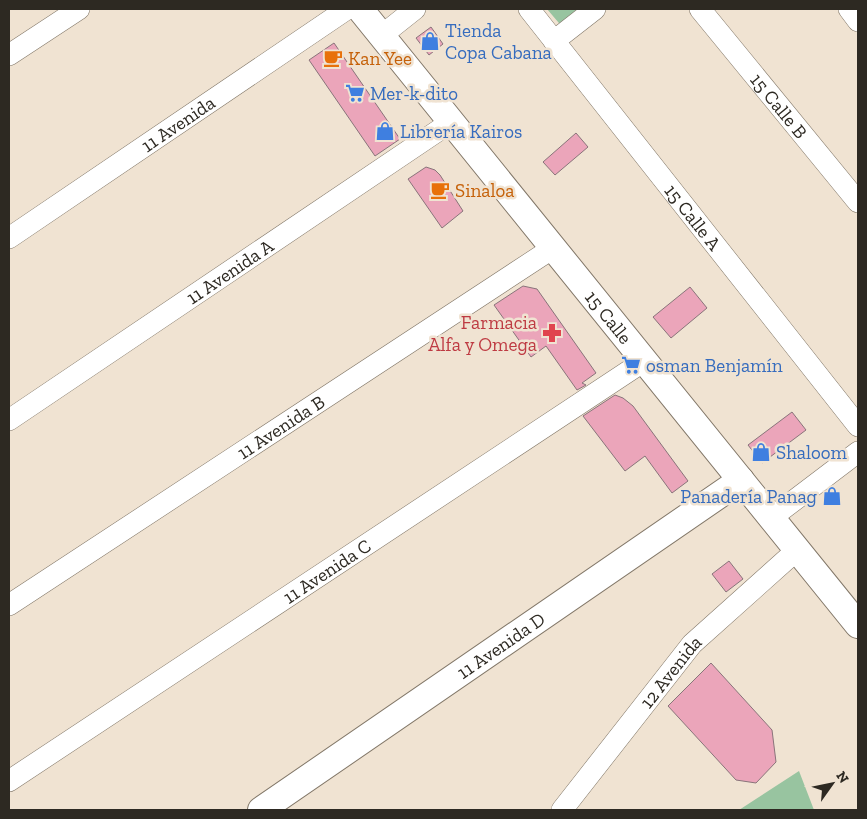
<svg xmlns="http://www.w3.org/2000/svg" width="867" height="819" font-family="'Zilla Slab',serif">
	<rect width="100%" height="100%" fill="#f0e3d2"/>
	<path fill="#98c4a0" d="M547,9h43l-26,20z
		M799,771l15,39h-75z"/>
	<path fill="#eba5ba" stroke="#89747a" d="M431,27l12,17 -14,11 -13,-17z
		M334,43l66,96 -25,17 -66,-96z
		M576,133l12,14 -33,28 -12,-13z
		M426,167l9,3 5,5 23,36 -21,17 -34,-49z
		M523,286l14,3 59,84 -14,10 4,2 -9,5 -31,-44 -15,11 -37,-52z
		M690,287l17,21 -36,30 -18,-21z
		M615,395l8,3 10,8 55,75 -16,12 -27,-37 -20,15 -42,-55z
		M792,412l14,18 -44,33 -14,-18z
		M729,561l14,18 -17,13 -14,-18z
		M711,663l61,67 4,32 -20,21 -20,-3 -68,-74z"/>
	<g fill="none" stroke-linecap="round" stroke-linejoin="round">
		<g stroke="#827768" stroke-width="22">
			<g id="minor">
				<path id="s1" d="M529,9l329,417"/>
				<path id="s2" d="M700,9l158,193"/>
				<path d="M849,9l9,12"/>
				<path d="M381,36l34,-27"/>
				<path d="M554,41l41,-32"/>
				<path d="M9,55l70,-46"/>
				<path id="s3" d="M9,238l338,-229"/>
				<path id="s4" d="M9,420l442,-298"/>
				<path d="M771,518l87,-66"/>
				<path id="s5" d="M9,605l544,-357"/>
				<path id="s6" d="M9,781l635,-420"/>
				<path id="s7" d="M562,810l130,-166 105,-94"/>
			</g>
		</g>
		<g stroke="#827768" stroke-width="28">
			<g id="tertiary">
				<path id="s8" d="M360,9l498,616"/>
				<path id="s9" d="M261,810l480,-330"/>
			</g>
		</g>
		<use href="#minor" stroke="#fff" stroke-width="21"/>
		<use href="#tertiary" stroke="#fff" stroke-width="26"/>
	</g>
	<defs>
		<g id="shop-bare" transform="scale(1.5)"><path d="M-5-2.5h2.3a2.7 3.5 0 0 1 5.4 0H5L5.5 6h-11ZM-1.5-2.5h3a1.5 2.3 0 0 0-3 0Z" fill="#3f7fe0" stroke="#f0e3d2" stroke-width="2.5" paint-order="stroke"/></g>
		<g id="cafe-bare" transform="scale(1.5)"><path d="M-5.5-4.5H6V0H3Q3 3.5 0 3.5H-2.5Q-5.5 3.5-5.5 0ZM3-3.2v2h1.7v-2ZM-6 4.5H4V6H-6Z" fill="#e8710a" stroke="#f0e3d2" stroke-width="2.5" paint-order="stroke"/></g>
		<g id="supermarket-bare" transform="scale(1.5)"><path d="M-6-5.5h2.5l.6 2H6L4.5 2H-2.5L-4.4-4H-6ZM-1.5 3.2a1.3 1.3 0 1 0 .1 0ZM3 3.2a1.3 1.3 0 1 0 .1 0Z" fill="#3f7fe0" stroke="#f0e3d2" stroke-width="2.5" paint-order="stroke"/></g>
		<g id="pharmacy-bare" transform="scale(1.5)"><path d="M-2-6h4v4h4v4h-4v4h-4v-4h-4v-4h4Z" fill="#e0444e" stroke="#f0e3d2" stroke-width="2.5" paint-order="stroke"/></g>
	</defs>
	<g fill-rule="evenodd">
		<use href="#shop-bare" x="430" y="41"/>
		<use href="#cafe-bare" x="333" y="58"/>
		<use href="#supermarket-bare" x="355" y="93"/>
		<use href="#shop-bare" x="385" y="131"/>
		<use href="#cafe-bare" x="440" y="190"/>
		<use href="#pharmacy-bare" x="552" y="333"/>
		<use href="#supermarket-bare" x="631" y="365"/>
		<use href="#shop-bare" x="761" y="452"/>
		<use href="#shop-bare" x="832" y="496"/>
	</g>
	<g text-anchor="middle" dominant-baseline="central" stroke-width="5" stroke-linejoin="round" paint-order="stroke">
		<g font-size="19" fill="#366cbe" stroke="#f0e3d2" text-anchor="start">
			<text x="445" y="30">Tienda<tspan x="445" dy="22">Copa Cabana</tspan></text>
			<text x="370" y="93">Mer-k-dito</text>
			<text x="400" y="131">Librería Kairos</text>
			<text x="646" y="365">osman Benjamín</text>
			<text x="776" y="452">Shaloom</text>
			<text x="817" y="496" text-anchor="end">Panadería Panag</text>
		</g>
		<g font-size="19" fill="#c56008" stroke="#f0e3d2" text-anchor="start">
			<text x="348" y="58">Kan Yee</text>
			<text x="455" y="190">Sinaloa</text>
		</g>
		<g font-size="19" fill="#2d2922" stroke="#f0e3d2">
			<text stroke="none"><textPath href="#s2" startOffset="125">15 Calle B</textPath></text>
			<text stroke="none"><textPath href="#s3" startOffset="204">11 Avenida</textPath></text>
			<text stroke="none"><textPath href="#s1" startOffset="265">15 Calle A</textPath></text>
			<text stroke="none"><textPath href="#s4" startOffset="266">11 Avenida A</textPath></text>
			<text stroke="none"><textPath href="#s8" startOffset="396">15 Calle</textPath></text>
			<text stroke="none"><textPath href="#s5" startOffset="325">11 Avenida B</textPath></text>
			<text stroke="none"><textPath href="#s6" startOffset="381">11 Avenida C</textPath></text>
			<text stroke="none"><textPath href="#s9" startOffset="291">11 Avenida D</textPath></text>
			<text stroke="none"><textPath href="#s7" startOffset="176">12 Avenida</textPath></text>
		</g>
		<g font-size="19" fill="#be3a42" stroke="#f0e3d2" text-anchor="end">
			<text x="537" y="322">Farmacia<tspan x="537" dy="22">Alfa y Omega</tspan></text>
		</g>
	</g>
	<rect width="867" height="819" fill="none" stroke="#2d2922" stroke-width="20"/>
	<g transform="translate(832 784) rotate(57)" stroke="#f0e3d2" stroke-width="4" paint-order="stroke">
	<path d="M0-4L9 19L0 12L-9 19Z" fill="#2d2922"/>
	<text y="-8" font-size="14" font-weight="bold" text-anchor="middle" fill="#2d2922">N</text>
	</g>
</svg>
